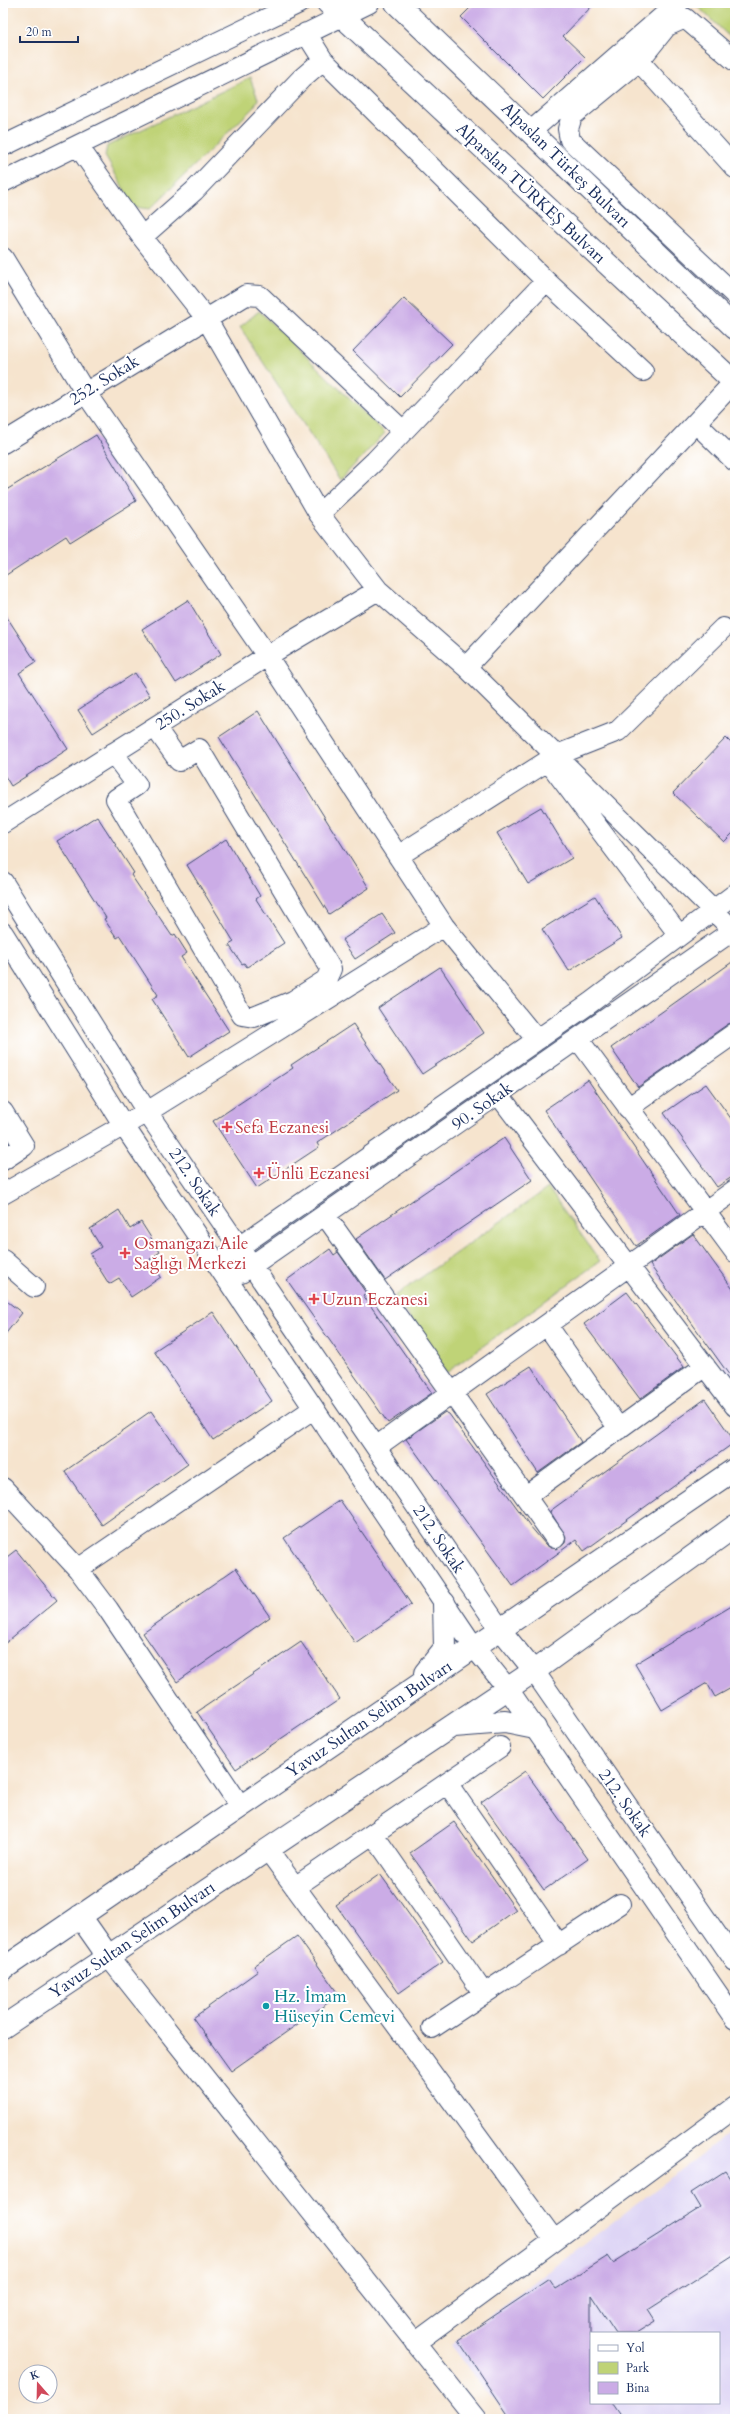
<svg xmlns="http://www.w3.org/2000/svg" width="738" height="2422" font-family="Cardo,serif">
	<rect width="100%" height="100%" fill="#fff"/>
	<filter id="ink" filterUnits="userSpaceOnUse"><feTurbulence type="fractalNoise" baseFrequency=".025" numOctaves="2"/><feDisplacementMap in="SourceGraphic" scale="8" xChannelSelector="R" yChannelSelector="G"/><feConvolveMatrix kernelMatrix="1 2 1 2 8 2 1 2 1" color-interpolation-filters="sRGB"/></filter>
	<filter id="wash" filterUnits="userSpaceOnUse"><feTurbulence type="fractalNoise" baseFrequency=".012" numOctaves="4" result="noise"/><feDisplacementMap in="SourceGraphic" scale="16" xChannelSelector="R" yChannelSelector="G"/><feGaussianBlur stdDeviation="0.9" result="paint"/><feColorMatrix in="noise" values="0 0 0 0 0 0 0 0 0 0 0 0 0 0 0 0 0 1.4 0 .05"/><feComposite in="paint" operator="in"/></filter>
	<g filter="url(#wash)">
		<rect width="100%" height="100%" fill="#f6e4ce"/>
		<path fill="#ded5f5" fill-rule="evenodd" d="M735,2129v290h-227l-57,-74zM591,2333h128v70h-128z"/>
		<path fill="#bfd377" stroke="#6d816a" d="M694,3h41v39z
			M250,78l8,21 -4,8 -104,102 -16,-2 -29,-51 2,-10z
			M259,311l126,122 -45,47 -100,-153z
			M548,1188l52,73 -154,112 -51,-77z"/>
		<g id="blocks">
			<path fill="#cbace6" d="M475,3h120l-32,33 22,21 -42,42 -82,-82z
				M404,298l48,46 -52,53 -47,-46z
				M96,435l40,66 -66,41 -4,-6 -63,41v-85z
				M188,600l33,54 -45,29 -34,-54z
				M3,611l33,51 -17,11 49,76 -57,37 -8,-13z
				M135,673l15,23 -57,37 -15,-23z
				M258,711l111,177 -40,26 -110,-177z
				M726,738l9,9v84l-11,11 -51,-49z
				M541,807l31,51 -44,26 -31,-51z
				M97,816l37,57 -3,2 41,61 3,-2 12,19 -6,4 48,74 -40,26 -37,-58 6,-4 -38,-59 -3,2 -13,-19 2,-1 -49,-77z
				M226,839l34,57 -4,3 28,44 -37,24 -3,-4 -2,1 -13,-19 5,-3 -47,-77z
				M595,896l27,42 -53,33 -27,-42z
				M382,914l13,19 -40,26 -13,-19z
				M735,960v62l-7,2 -90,63 -27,-39z
				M440,967l44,66 -62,41 -44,-66z
				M353,1024l44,66 -80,53 2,4 -62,41 -44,-67 80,-53 -2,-3z
				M588,1080l92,135 -44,31 -92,-136z
				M706,1084l29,40v51l-18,12 -53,-74z
				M504,1138l28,42 -147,100 -29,-41z
				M119,1210l11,19 11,-7 19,30 -10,7 11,18 -30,20 -12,-19 -10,6 -19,-30 11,-7 -11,-18z
				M693,1234l42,58v91l-85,-118z
				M330,1249l4,6 4,-3 28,41 -3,2 69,98 -44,30 -101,-143z
				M627,1292l57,75 -44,32 -56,-75z
				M3,1298l19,15 -19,24z
				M213,1312l59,89 -59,39 -59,-89z
				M531,1366l50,76 -43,31 -51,-79z
				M705,1399l30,43 -151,109 -8,-11 -63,46 -107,-147 39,-27 4,2 81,112 16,19 10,4 9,-6 1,-6 -16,-26z
				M151,1411l37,53 -86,61 -37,-54z
				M340,1500l71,104 -56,39 -71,-105z
				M16,1550l41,50 -54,45v-85z
				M236,1568l34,49 -93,65 -34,-49z
				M735,1604v82l-20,11 -8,-14 -45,27 -27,-46z
				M301,1642l39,57 -104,70 -39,-57z
				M525,1771l63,88 -44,31 -63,-88z
				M454,1822l62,88 -43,31 -63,-88z
				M380,1874l63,88 -44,31 -63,-88z
				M297,1936l42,59 -108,76 -38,-53 65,-47 -4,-5z
				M725,2171l10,15v68l-87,56 7,11 -19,12h-20l-25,-38v108h22l11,16h-113l-53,-79 91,-61 7,10 52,-33 5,7 87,-55 -9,-15z"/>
		</g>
	</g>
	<g filter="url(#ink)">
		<use href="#blocks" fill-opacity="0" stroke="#3c4a6f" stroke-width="1"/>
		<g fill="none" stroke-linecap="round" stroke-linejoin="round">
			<g stroke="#3c4a6f" stroke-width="22">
				<path id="minor" d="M629,50l106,118
					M323,60l223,221 97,90
					M735,61l-50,-43 -18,8 -28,35 -67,55 -4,13 2,11 165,155
					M530,132l148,-129
					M3,146l296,-143
					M78,146l64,91 64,81 113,196 59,76 88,77 267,263
					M3,182l366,-179
					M142,237l52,-46 107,-112 22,-19 -17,-27
					M3,258l82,134 182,264 177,270 93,114
					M696,423l39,38
					M3,443l243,-148 14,1 143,135
					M319,514l56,-53 171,-180
					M466,667l268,-285
					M113,753l24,32 -21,14 126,216 12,2 39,-16 33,-21 5,-11 -132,-220 -20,12 -24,-34
					M548,761l131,174
					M3,823l264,-167 111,-66
					M398,856l159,-101 61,-24 105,-103
					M3,882l144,230 353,517 34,42 201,290
					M3,933l121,193 350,521 34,42 227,330
					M578,1039l157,213
					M499,1095l236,311
					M628,1108l107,-75
					M3,1112l21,34 -21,14
					M3,1194l144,-82 297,-186
					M325,1215l230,323
					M229,1254l361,-251 145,-109
					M3,1260l31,27
					M241,1273l494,-344
					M547,1325l72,104
					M376,1447l359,-257
					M3,1488l75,81 30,40 133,198
					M526,1496l179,-130
					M78,1569l235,-160
					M447,1783l112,162
					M373,1834l111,160
					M268,1850l286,390
					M295,1887l205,-140
					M108,1956l368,463
					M432,2028l188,-124
					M415,2343l320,-236"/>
			</g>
			<g stroke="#3c4a6f" stroke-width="24">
				<path id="major" d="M328,3l407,380
					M396,3l339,325
					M425,1673l20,-25 -1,-45
					M454,1726l51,-4 30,6
					M80,1916l28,40
					M3,1969l732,-500
					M3,2027l531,-356 201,-145"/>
			</g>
			<use href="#minor" stroke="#fff" stroke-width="20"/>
			<use href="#major" stroke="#fff" stroke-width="22"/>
		</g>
	</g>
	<g fill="#e0444e" stroke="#fff" stroke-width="1.5">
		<path d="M225 1121h4v4h4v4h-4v4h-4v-4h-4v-4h4z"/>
		<path d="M257 1167h4v4h4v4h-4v4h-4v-4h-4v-4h4z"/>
		<path d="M123 1247h4v4h4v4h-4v4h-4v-4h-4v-4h4z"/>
		<path d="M312 1293h4v4h4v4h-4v4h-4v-4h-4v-4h4z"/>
	</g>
	<circle fill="#0f9aa8" stroke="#fff" stroke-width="1.5" cx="266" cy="2006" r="4"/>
	<g text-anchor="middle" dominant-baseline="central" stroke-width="4" stroke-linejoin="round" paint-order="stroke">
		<g font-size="17" fill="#1b2f5e" stroke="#fff">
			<text transform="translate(566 165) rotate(44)">Alpaslan Türkeş Bulvarı</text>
			<text transform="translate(531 193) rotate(43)">Alparslan TÜRKEŞ Bulvarı</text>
			<text transform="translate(104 380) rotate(-32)">252. Sokak</text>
			<text transform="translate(190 705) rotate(-32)">250. Sokak</text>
			<text transform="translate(482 1106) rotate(-35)">90. Sokak</text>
			<text transform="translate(195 1182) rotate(56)">212. Sokak</text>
			<text transform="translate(439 1539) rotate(56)">212. Sokak</text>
			<text transform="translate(369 1719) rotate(-34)">Yavuz Sultan Selim Bulvarı</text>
			<text transform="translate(625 1803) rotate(55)">212. Sokak</text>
			<text transform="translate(132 1940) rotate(-34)">Yavuz Sultan Selim Bulvarı</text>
		</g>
		<g font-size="17" fill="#be3a42" stroke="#fff" text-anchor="start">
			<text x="235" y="1127">Sefa Eczanesi</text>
			<text x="267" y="1173">Ünlü Eczanesi</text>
			<text x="134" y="1243">Osmangazi Aile<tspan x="134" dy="20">Sağlığı Merkezi</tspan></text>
			<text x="322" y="1299">Uzun Eczanesi</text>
		</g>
		<g font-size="17" fill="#0d838f" stroke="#fff" text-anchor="start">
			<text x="274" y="1996">Hz. İmam<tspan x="274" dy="20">Hüseyin Cemevi</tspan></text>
		</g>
	</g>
	<rect width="738" height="2422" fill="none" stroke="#fff" stroke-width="16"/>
	<rect x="590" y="2332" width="130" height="72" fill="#ffffff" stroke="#a4acbf"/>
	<rect x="598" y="2345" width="20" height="6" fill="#ffffff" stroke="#a4acbf"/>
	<text x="626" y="2352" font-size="12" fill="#1b2f5e">Yol</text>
	<rect x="598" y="2362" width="20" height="12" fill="#bfd377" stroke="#a4acbf"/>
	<text x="626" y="2372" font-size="12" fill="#1b2f5e">Park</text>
	<rect x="598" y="2382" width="20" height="12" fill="#cbace6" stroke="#a4acbf"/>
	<text x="626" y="2392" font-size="12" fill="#1b2f5e">Bina</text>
	<g transform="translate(38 2384) rotate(340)"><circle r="19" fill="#ffffff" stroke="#a4acbf"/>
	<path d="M0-3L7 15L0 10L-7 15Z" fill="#d1495b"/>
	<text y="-6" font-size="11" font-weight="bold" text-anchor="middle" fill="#1b2f5e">K</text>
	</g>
	<path d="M20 36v6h58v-6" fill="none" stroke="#1b2f5e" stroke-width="2"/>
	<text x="26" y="36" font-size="12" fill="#1b2f5e" stroke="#ffffff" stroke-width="3" paint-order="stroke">20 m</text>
</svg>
